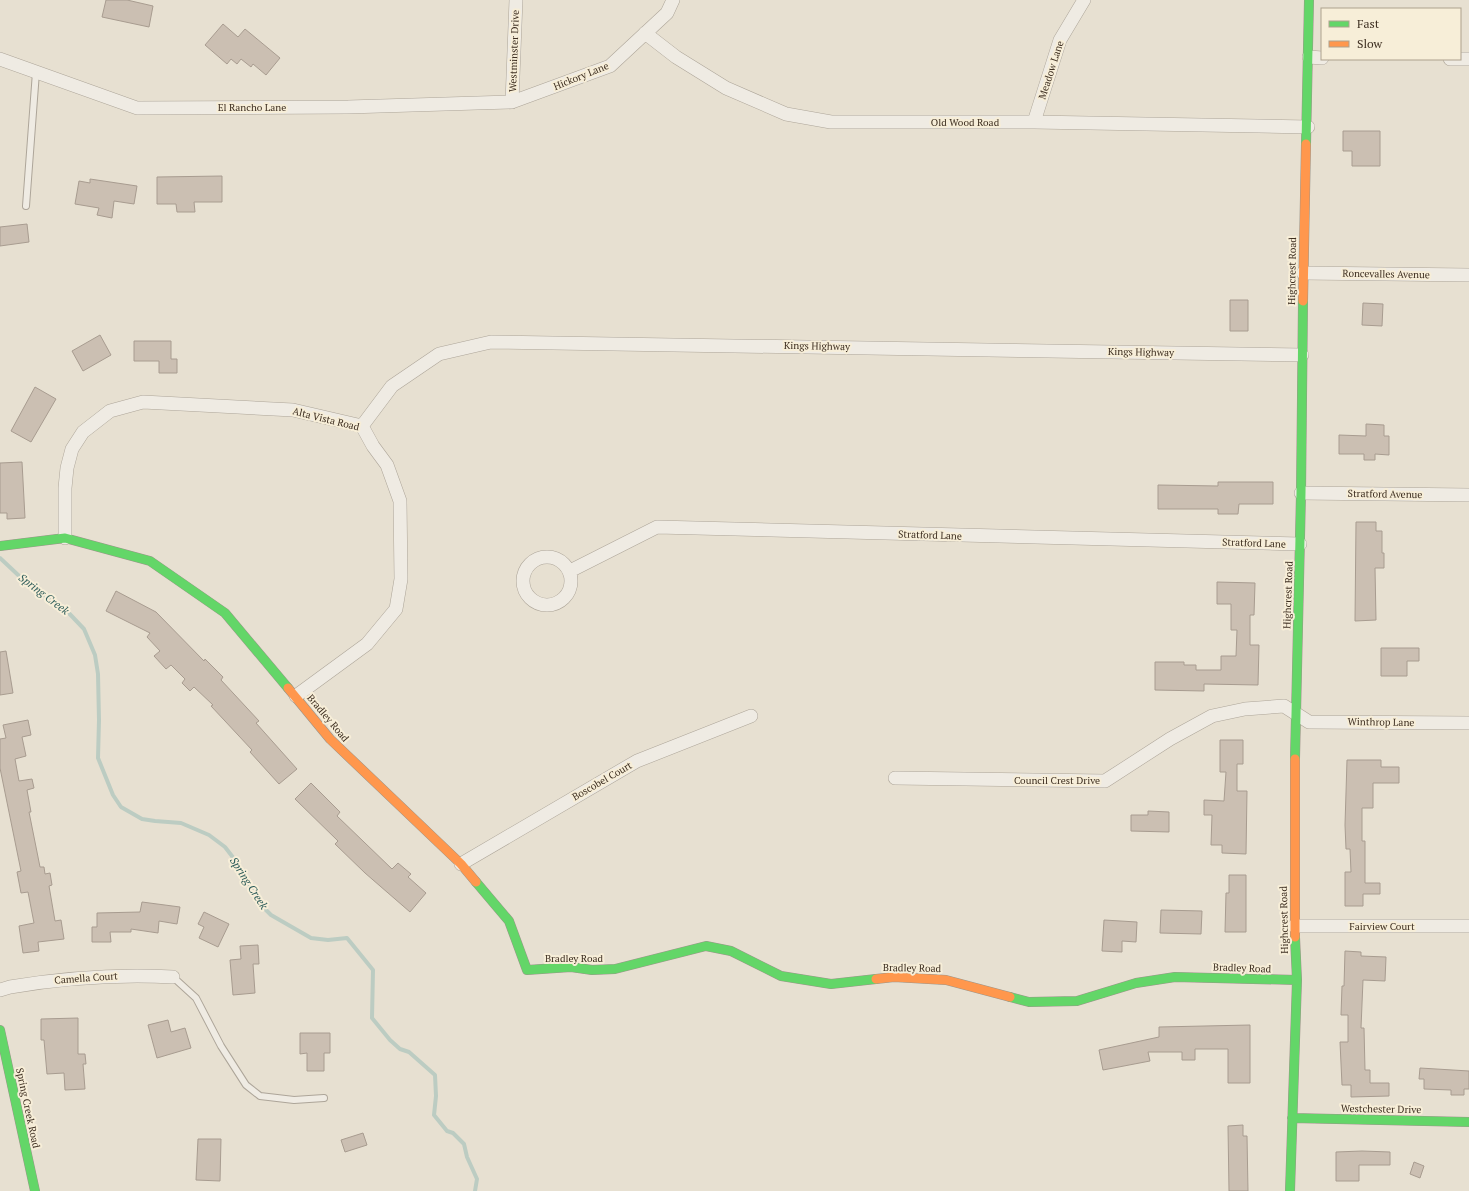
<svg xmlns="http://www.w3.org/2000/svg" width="1469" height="1191" font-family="'PT Serif',serif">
	<rect width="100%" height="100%" fill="#e7e0d1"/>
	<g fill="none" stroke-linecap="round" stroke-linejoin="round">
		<path stroke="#bcccc2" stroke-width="4" d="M0,558l32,30 32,20 20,21 11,26 3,19 1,46 -1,38 15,37 8,12 21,12 13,2 26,2 28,12 16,12 10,13 25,44 11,11 40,23 17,2 19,-2 26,32 -1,48 18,22 10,9 9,3 26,23 1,21 -2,19 13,16 6,2 11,11 3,13 10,22 -2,12"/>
	</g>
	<path fill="#cbbfb2" stroke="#a89c90" d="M106,0h21l26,6 -4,21 -47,-10z
		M223,24l15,13 7,-8 35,29 -14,17 -13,-11 -2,3 -10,-8 -4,5 -6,-5 -4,5 -22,-19z
		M1343,131h37v35h-28v-15h-9z
		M222,176v26h-28l1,10h-18l-1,-8h-19v-27z
		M90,179l47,7 -3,18 -20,-3 -2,17 -15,-3 2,-7 -24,-4 4,-23 11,2z
		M27,224l2,18 -29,4v-19z
		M1230,300h18v31h-18z
		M1363,303l20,1 -1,22 -20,-1z
		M100,335l11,20 -28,16 -11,-20z
		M134,341h37v18h6v14h-18v-12h-25z
		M35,387l21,12 -25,43 -20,-11z
		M1366,424l18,1v11h5v19l-14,-1v6h-11v-6h-25v-19l27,1z
		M22,462l3,56 -18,1v-6h-7v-50z
		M1218,482h55v22h-34l-1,10h-20v-5h-60v-24l60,1z
		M1356,522h20v9h6v22h2v15h-9l1,52 -21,1z
		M1217,582l38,1 -1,32h-4v30h9l-1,40 -54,-1v7l-49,-1v-28h29v3h12v5h25v-14h15l1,-26h-6v-26h-14z
		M116,591l40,21 48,49 1,-2 18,18 -2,3 38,41 -3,2 41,46 -18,15 -29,-32 2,-2 -41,-44 2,-1 -19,-18 -4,4 -8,-8 3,-4 -14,-14 -5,4 -12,-13 6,-5 -13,-14 3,-4 -44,-22z
		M1381,648h38v13h-12v15h-26z
		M6,651l7,42 -13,2v-43z
		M28,720l3,15 -9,2 4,19 -11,3 4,22 13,-2 2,9 -7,2 4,22h-2l11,55h4l1,7 5,-1 2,12 -3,1 6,35 6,-1 3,19 -26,3 1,9 -16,2 -4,-27 15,-3 -6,-31 -7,1 -4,-21 4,-1 -21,-103v-29l6,-1 -3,-13z
		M1220,740h23v24h-6v27h10l-1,63 -24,-1v-8h-11l1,-30h-8v-15l20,1 2,-29h-6z
		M1347,760h34v7h18v16h-26v25h-11v33h3v42h15v11h-17v12h-18v-34h6l-1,-23h-4l-1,-24z
		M311,783l29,29 -3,4 55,53 6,-6 13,11 -3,3 18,16 -16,19 -45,-39 -30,-29 3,-3 -43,-42z
		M1148,811l21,1v20l-38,-1v-16h17z
		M1229,875h17v57h-21l1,-39h3z
		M142,902l38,5 -3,17 -18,-3 -1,12 -27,-4v3h-21l1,10h-19v-15h5v-14l43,-1z
		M1161,910l41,1 -1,23 -41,-1z
		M204,912l25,12 -11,23 -19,-9 5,-11 -6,-3z
		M1104,920l33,2 -1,20 -14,-1v11l-20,-1z
		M258,945l1,19h-6l2,29 -22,2 -3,-35 11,-1 -1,-13z
		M1345,951l16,1v4l25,1 -1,24 -22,-1 -2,48h3l1,42h5v13h19v13l-38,1v-12h-9l-2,-43h8v-27h-7l1,-29h2z
		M78,1018v36h7l1,10h-3l2,25 -20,1 -1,-17 -17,1 -3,-34h-3v-21z
		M168,1020l3,12 14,-4 6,20 -34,10 -9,-33z
		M1250,1025v58h-22v-34h-33v11h-13v-8h-34l2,9 -47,9 -4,-20 60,-13v-10z
		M300,1033h30v20h-6v18h-17v-18l-7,1z
		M1420,1068l49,3v18h-5v6h-13v-5l-27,-1v-10h-5z
		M1243,1125v11h4l1,55h-19l-1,-65z
		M363,1133l4,12 -22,7 -4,-12z
		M198,1139h23l-1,42 -24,-1z
		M1362,1151l28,1v13h-31v16h-23v-29z
		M1414,1162l10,4 -4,12 -10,-4z"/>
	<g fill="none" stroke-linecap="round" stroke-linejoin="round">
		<g stroke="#ada599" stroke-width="8">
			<path id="lane" d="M26,206l10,-134
				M173,977l23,21 25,48 25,39 14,11 34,4 30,-2"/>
		</g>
		<g stroke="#ada599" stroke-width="14">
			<path id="street" d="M645,33l31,24 50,31 60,26 45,8h203l274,5
				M1309,57l13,1
				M0,59l137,49 211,-1 164,-5 98,-36 57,-53 6,-13
				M1450,59h19
				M512,102l4,-102
				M1034,122l26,-82 24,-40
				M1303,273l166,2
				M362,426l30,-40 47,-32 52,-12 811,13
				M1301,493l168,2
				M65,538v-50l2,-20 5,-19 11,-17 27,-21 33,-9 150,8 69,16
				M523 581a24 24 0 1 1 48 0a24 24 0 1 1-48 0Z
				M570,571l87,-44 643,17
				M296,696l71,-52 29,-35 5,-30 -1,-78 -13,-36 -14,-19 -11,-20
				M895,778l210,3 65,-42 42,-23 33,-7 39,-3 25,16 160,1
				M461,864l176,-103 114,-45
				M1294,926h175
				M0,990l10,-3c54,-9 108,-13 163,-10"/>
		</g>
		<g stroke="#9c958a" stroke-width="10">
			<path id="fast" d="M1306,144l3,-144
				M0,546l65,-8 85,23 75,52 63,75
				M1295,759l6,-266 2,-192
				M476,882l33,39 18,49 44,-3 21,3 23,-1 91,-23 25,5 50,25 50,8 45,-5
				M1010,997l19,5 48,-1 59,-18 39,-6 122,3
				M0,1030l35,161
				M1292,1118l177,4
				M1290,1191l7,-211 -2,-43"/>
		</g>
		<g stroke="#9c958a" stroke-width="10">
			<path id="slow" d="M1303,301l3,-157
				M288,688l42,51 131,125 15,18
				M1295,937v-178
				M876,979l18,-2 52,3 64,17"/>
		</g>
		<use href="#lane" stroke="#efebe3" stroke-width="6"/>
		<use href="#street" stroke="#efebe3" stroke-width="13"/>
		<use href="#fast" stroke="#63d668" stroke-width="9"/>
		<use href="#slow" stroke="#ff974d" stroke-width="9"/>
	</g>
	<g text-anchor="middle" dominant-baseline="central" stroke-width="4" stroke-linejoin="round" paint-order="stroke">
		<g font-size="10" fill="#3d2e20" stroke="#f7eed8">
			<text transform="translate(514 51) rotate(-88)">Westminster Drive</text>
			<text transform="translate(1051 70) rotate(-72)">Meadow Lane</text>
			<text transform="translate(581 76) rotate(-22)">Hickory Lane</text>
			<text x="252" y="107">El Rancho Lane</text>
			<text x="965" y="122">Old Wood Road</text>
			<text transform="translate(1292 271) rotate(-89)">Highcrest Road</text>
			<text transform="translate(1386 274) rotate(1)">Roncevalles Avenue</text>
			<text transform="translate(817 346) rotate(1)">Kings Highway</text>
			<text transform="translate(1141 352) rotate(1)">Kings Highway</text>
			<text transform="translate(326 419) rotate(14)">Alta Vista Road</text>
			<text transform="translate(1385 494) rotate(1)">Stratford Avenue</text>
			<text transform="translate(930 535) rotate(2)">Stratford Lane</text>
			<text transform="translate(1254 543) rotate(2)">Stratford Lane</text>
			<text transform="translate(1288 595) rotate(-88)">Highcrest Road</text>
			<text transform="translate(328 718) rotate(50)">Bradley Road</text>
			<text transform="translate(1381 722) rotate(1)">Winthrop Lane</text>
			<text x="1057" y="780">Council Crest Drive</text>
			<text transform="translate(602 781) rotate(-30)">Boscobel Court</text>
			<text transform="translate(1284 920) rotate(-91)">Highcrest Road</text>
			<text x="1382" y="926">Fairview Court</text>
			<text x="574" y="958">Bradley Road</text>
			<text transform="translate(912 968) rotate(1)">Bradley Road</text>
			<text transform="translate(1242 968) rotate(2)">Bradley Road</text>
			<text transform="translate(86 978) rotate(-4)">Camella Court</text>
			<text transform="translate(28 1108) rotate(78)">Spring Creek Road</text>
			<text transform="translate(1381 1109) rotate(1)">Westchester Drive</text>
		</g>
		<g font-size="11" font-style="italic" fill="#2f5d5a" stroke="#f7eed8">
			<text transform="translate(44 594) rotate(37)">Spring Creek</text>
			<text transform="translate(249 883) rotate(57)">Spring Creek</text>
		</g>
	</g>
	<rect x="1321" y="8" width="140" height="52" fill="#f7eed8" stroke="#ada18e"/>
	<rect x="1329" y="21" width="20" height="6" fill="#63d668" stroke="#ada18e"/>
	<text x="1357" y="28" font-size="12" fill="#3d2e20">Fast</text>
	<rect x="1329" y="41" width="20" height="6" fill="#ff974d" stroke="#ada18e"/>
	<text x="1357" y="48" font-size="12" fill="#3d2e20">Slow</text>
</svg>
